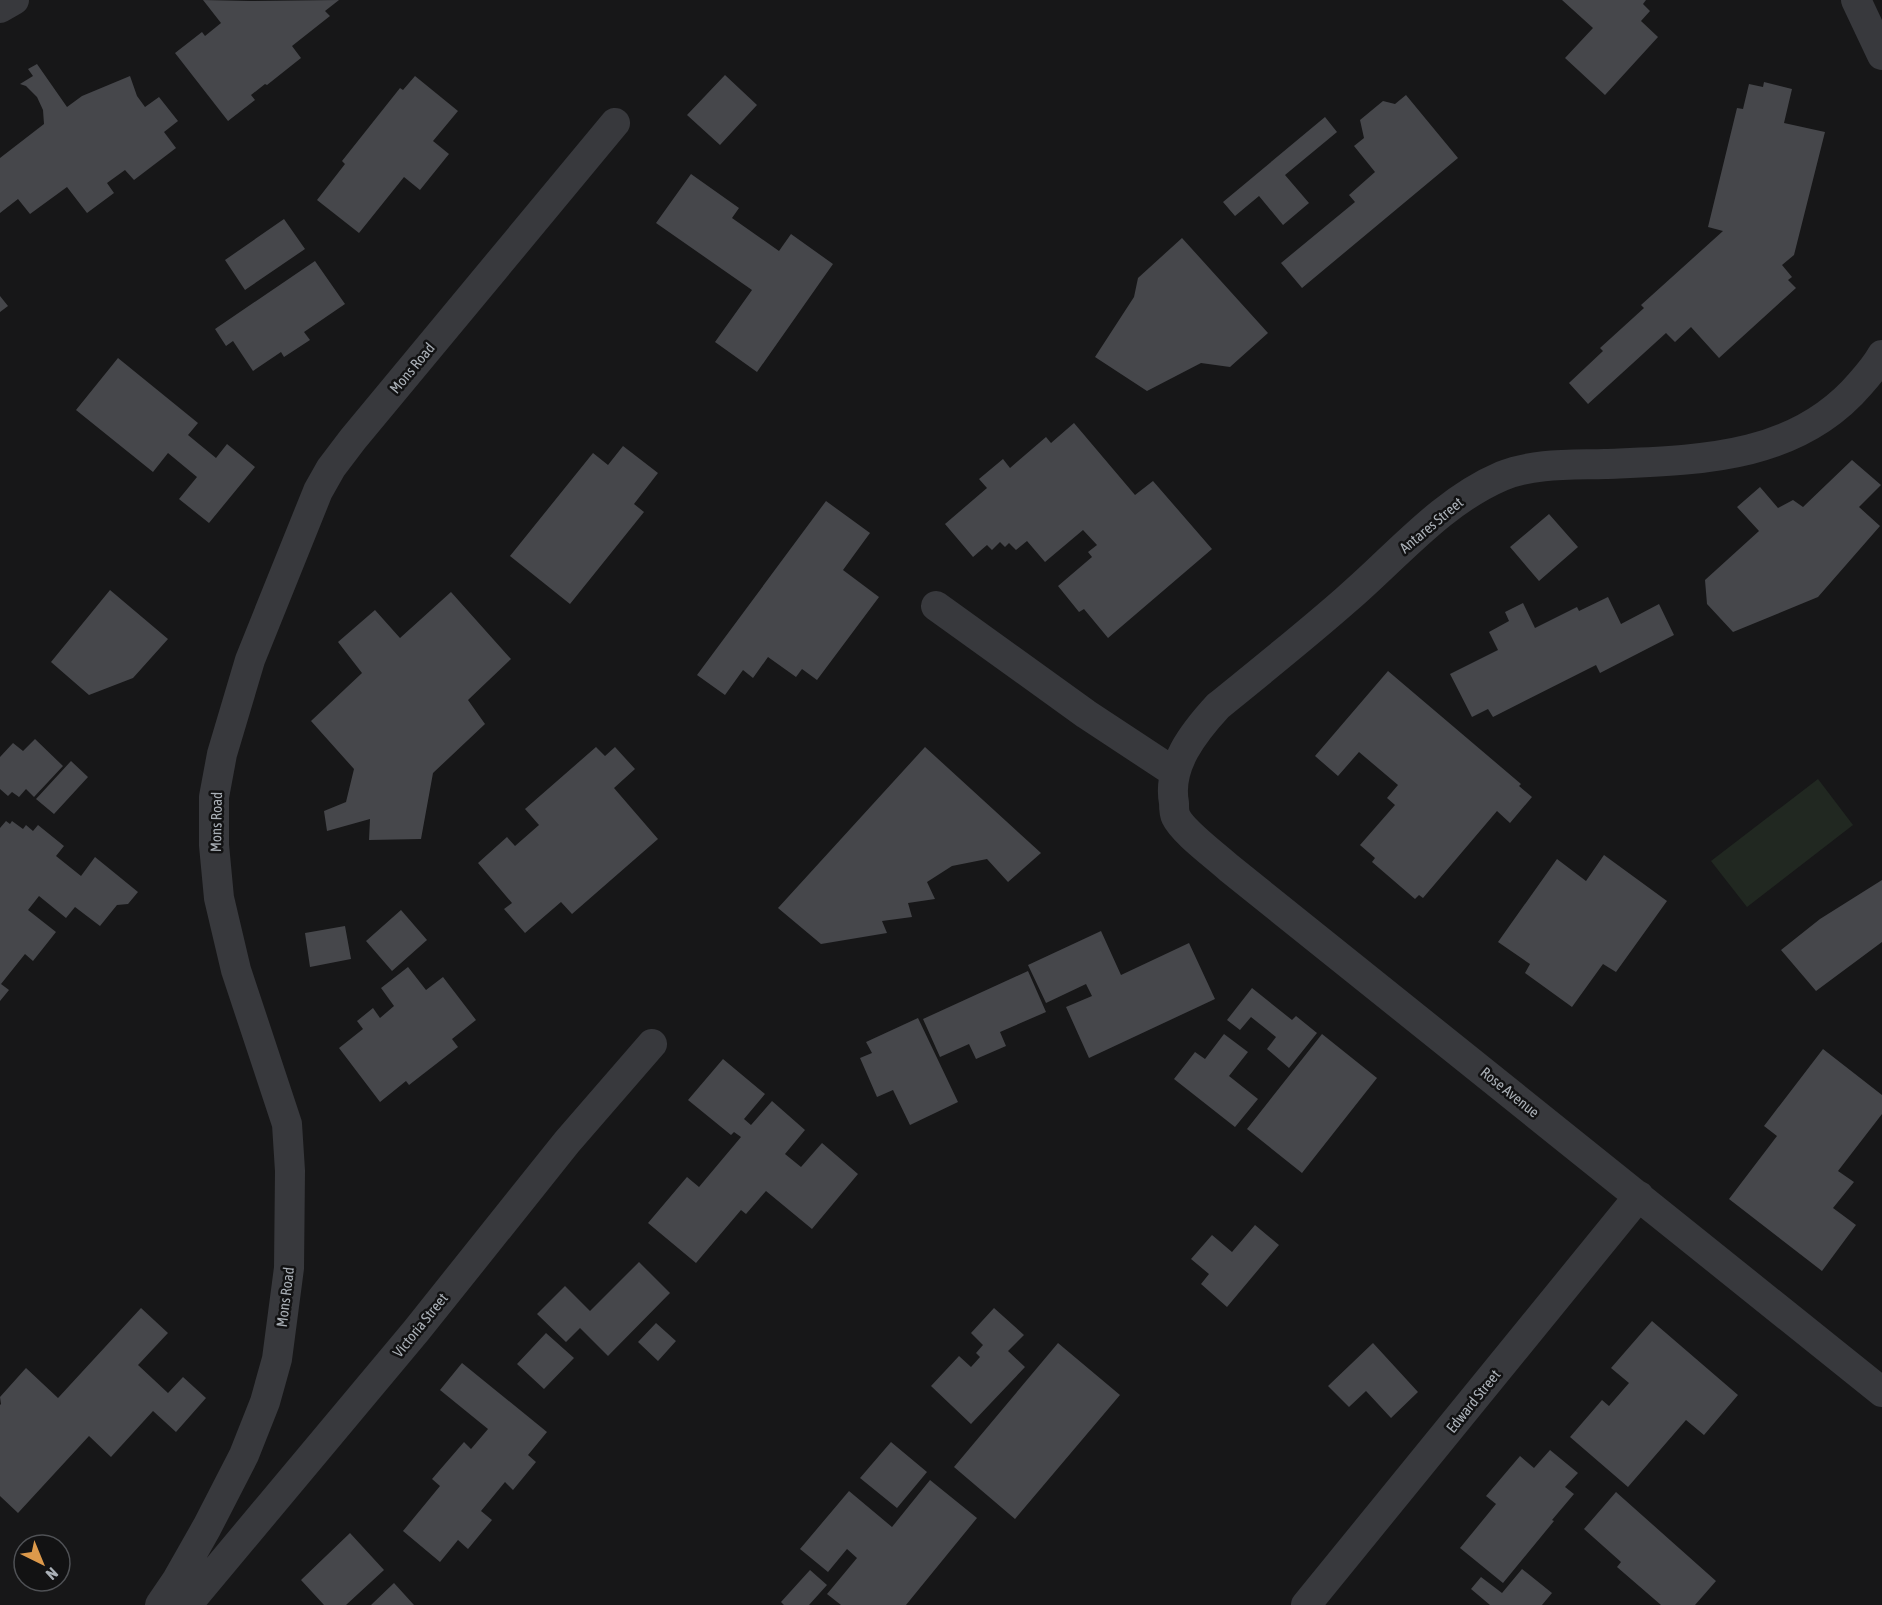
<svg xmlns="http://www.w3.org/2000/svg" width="1882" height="1605" font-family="'Asap Condensed',sans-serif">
	<rect width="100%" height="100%" fill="#171718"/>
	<path fill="#212821" d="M1818,779l35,46 -106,82 -36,-46z"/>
	<path fill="#46474b" d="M203,0l47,1 89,-1 -14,11 5,5 -38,30 9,12 -34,27 -2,-1 -14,11 4,5 -27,21 -53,-68 27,-21 3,4 16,-13z
		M1562,0h84l-3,4 7,7 -9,10 17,16 -53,58 -40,-37 28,-30z
		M37,64l30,43 15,-11 48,-20 7,20 8,11 14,-10 19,24 -14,11 12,16 -42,32 -9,-10 -18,13 7,10 -27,20 -20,-26 -37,27 -12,-15 -18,14v-55l44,-34 -1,-14 -6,-13 -11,-11 -6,-2 13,-8 -5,-7z
		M725,75l32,30 -37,40 -33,-30z
		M415,76l43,35 -25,30 16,13 -29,36 -16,-13 -45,56 -42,-33 28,-36 -3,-3 58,-73 3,2z
		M1764,82l28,7 -8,34 41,9 -31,123 -12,10 10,12 -4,3 8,8 -77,70 -28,-31 -16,15 -9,-9 -78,71 -19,-21 34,-32 -3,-3 44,-40 -3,-3 82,-74 -15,-4 29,-119 6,1 6,-25 14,3z
		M1406,95l52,63 -156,130 -21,-25 74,-61 -6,-7 26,-23 -21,-26 10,-8 -4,-18 23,-19 12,3z
		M1325,117l12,15 -52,43 24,28 -26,22 -24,-29 -24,20 -12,-14z
		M691,174l48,34 -7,10 47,33 12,-17 42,30 -76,108 -42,-30 37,-52 -96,-67z
		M284,219l21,30 -60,41 -20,-30z
		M1182,238l86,95 -38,34 -29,-4 -54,28 -52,-34 39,-60 4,-19z
		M315,261l30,43 -41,28 6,8 -26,17 -3,-5 -28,19 -20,-30 -7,5 -11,-17z
		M0,296l8,10 -8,6z
		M118,358l80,65 -10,12 28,23 11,-14 28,23 -46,56 -30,-24 18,-22 -29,-24 -15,19 -77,-62z
		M1074,423l61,72 18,-14 59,68 -104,89 -24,-29 -5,3 -21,-26 34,-29 -4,-5 9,-7 -14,-15 -38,32 -18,-21 -11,9 -7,-7 -4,4 -5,-5 -8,8 -5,-5 -14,12 -28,-33 42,-36 -8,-9 24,-20 7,9 36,-31 5,6z
		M623,446l35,27 -24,31 10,8 -74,92 -60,-48 83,-103 15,12z
		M1852,460l29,25 -22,22 21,19 -62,71 -85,35 -26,-28 -2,-24 54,-49 -22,-24 23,-20 18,21 15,-8 10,7z
		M826,501l44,32 -27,37 36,27 -62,83 -15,-11 -6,8 -28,-20 -15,21 -10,-8 -18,25 -28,-20z
		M1549,514l29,33 -39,34 -29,-34z
		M110,590l58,49 -35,39 -44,17 -38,-33z
		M451,592l60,67 -43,41 17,24 -52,49 -12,66 -52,1 1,-21 -43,12 -3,-20 22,-9 8,-33 -43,-48 51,-48 -24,-31 37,-32 25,28z
		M1608,597l13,27 38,-20 15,31 -74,38 -4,-8 -103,52 -5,-8 -16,8 -22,-43 48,-24 -9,-18 20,-11 -4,-9 18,-9 12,25 42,-21 2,4z
		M1388,671l133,113 -2,2 13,11 -22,26 -13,-12 -74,87 -4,-3 -4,4 -43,-37 3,-4 -15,-13 35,-40 -8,-7 11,-13 -39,-33 -21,24 -23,-20z
		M35,739l28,27 -29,31 -8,-8 -7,8 -7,-5 -4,4 -8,-7v-32l13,-14 10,8z
		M596,747l9,9 10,-9 20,22 -21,19 44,51 -86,75 -11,-12 -36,31 -21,-24 8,-6 -34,-40 29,-26 8,9 24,-21 -14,-16z
		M925,747l116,106 -33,29 -21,-23 -35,7 -25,16 8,17 -27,4 4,14 -30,4 5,12 -66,11 -43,-36z
		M71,761l17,16 -34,37 -18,-15z
		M6,821l4,3 2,-3 11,8 3,-4 7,6 5,-6 26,21 -8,10 25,20 14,-19 43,35 -10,12 -11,1 -17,21 -25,-19 -9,11 -27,-22 -11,14 28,22 -23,29 -8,-7 -24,30 8,6 -9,11v-173z
		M1604,855l63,46 -51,71 -13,-8 -31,43 -47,-34 5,-9 -32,-22 59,-83 29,22z
		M1882,880v62l-66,49 -35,-41 39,-31z
		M401,910l26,30 -35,31 -26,-30z
		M345,926l6,33 -41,8 -5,-34z
		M1101,931l20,44 68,-32 26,56 -126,59 -23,-51 26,-11 -6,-12 -40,19 -18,-38z
		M408,967l18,23 17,-13 33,43 -24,19 6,8 -49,38 -3,-4 -26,21 -41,-54 24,-19 -6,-8 16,-13 7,10 14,-12 -13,-18z
		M1028,971l18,41 -46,20 6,14 -30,13 -7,-15 -29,13 -17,-38z
		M1252,988l40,32 4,-4 21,17 -28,35 -22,-19 9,-12 -25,-20 -11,13 -13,-10z
		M918,1018l40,84 -48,23 -17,-35 -16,7 -17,-39 12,-5 -6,-11z
		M1224,1034l24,18 -19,24 29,23 -23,28 -61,-48 21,-27 10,7z
		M1322,1034l55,44 -75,95 -55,-44z
		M1823,1049l59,46v19l-44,57 16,11 -21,26 23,17 -34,46 -93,-72 48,-63 -13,-10z
		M723,1059l42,35 -21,25 7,6 21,-24 33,29 -20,24 16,13 21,-24 36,31 -46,55 -46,-38 -20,23 -5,-4 -45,53 -48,-40 39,-46 12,10 42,-50 -7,-5 -3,3 -43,-35z
		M1255,1225l24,20 -52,62 -26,-23 8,-10 -18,-15 21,-24 20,17z
		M639,1262l31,31 -62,63 -28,-28 -14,14 -29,-28 28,-28 25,25z
		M141,1308l27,25 -30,32 30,28 15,-16 23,21 -30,34 -23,-21 -42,46 -22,-21 -71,77 -18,-17v-91l1,-1 -1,-7 26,-29 32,30z
		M994,1308l30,27 -16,16 17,16 -54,57 -40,-38 28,-30 12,11 9,-10 -4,-4 7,-8 -12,-12z
		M1652,1321l86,74 -34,40 -18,-15 -58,67 -58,-50 32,-37 7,6 20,-23 -18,-15z
		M656,1323l20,18 -18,20 -20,-19z
		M546,1333l28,25 -30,31 -27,-25z
		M1058,1343l62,52 -105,124 -61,-52z
		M1373,1343l45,49 -27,26 -25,-27 -17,16 -21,-21z
		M462,1363l85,69 -19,23 8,7 -23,28 -8,-8 -24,29 11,9 -24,29 -10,-9 -18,22 -37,-31 37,-45 -8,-7 32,-37 7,7 17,-20 -48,-39z
		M891,1442l36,30 -30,36 -37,-30z
		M1550,1450l28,23 -13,14 9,7 -22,26 2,1 -51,62 -43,-35 36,-44 -10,-8 34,-40 14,12z
		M930,1480l47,38 -71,87h-65l-14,-11 30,-36 -10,-9 -19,23 -28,-23 49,-58 43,36z
		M1616,1492l100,89 -21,24h-34l-44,-38 4,-5 -37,-33z
		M350,1533l34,37 -38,35h-22l-23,-25z
		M1522,1569l30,24 -10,12h-52l-19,-16 10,-12 21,16z
		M810,1570l17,15 -18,20h-25l-3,-3z
		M394,1583l20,22h-43z"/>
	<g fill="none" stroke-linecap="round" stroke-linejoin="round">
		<path stroke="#38393d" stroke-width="30" d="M1856,0l26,55
			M0,8l14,-8
			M1882,355c-6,11 -14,20 -22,29 -65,76 -163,76 -255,80 -34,1 -71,-1 -103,12 -61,26 -105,80 -155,123 -42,37 -86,72 -129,107 -24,26 -51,60 -44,97 0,4 0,10 2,14 7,15 40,39 53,51l653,524
			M936,606l150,108 88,58
			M160,1605l17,-25 30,-53 37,-72 21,-53 12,-43 12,-91 1,-97 -3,-47 -51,-154 -17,-72 -5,-53v-48l8,-43 28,-94 68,-169 13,-23 22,-29 262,-316
			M187,1605l229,-274 151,-189 85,-98
			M1306,1605l333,-409"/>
	</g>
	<g text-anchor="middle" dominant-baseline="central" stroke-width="5" stroke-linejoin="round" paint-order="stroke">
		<g font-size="15" fill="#aab0b7" stroke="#121213">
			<text transform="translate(412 368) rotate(-50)">Mons Road</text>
			<text transform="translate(1431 525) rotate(-40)">Antares Street</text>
			<text transform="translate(216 822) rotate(-89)">Mons Road</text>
			<text transform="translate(1510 1092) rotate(39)">Rose Avenue</text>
			<text transform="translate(285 1297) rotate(-83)">Mons Road</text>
			<text transform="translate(420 1325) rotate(-51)">Victoria Street</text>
			<text transform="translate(1473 1401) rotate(-51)">Edward Street</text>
		</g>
	</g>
	<g transform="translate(42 1563) rotate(137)"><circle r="28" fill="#121213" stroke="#4f5155" stroke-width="1.5"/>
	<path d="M0-4.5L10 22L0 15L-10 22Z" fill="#dc994b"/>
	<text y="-9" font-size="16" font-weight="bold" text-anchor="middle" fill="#aab0b7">N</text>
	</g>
</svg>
